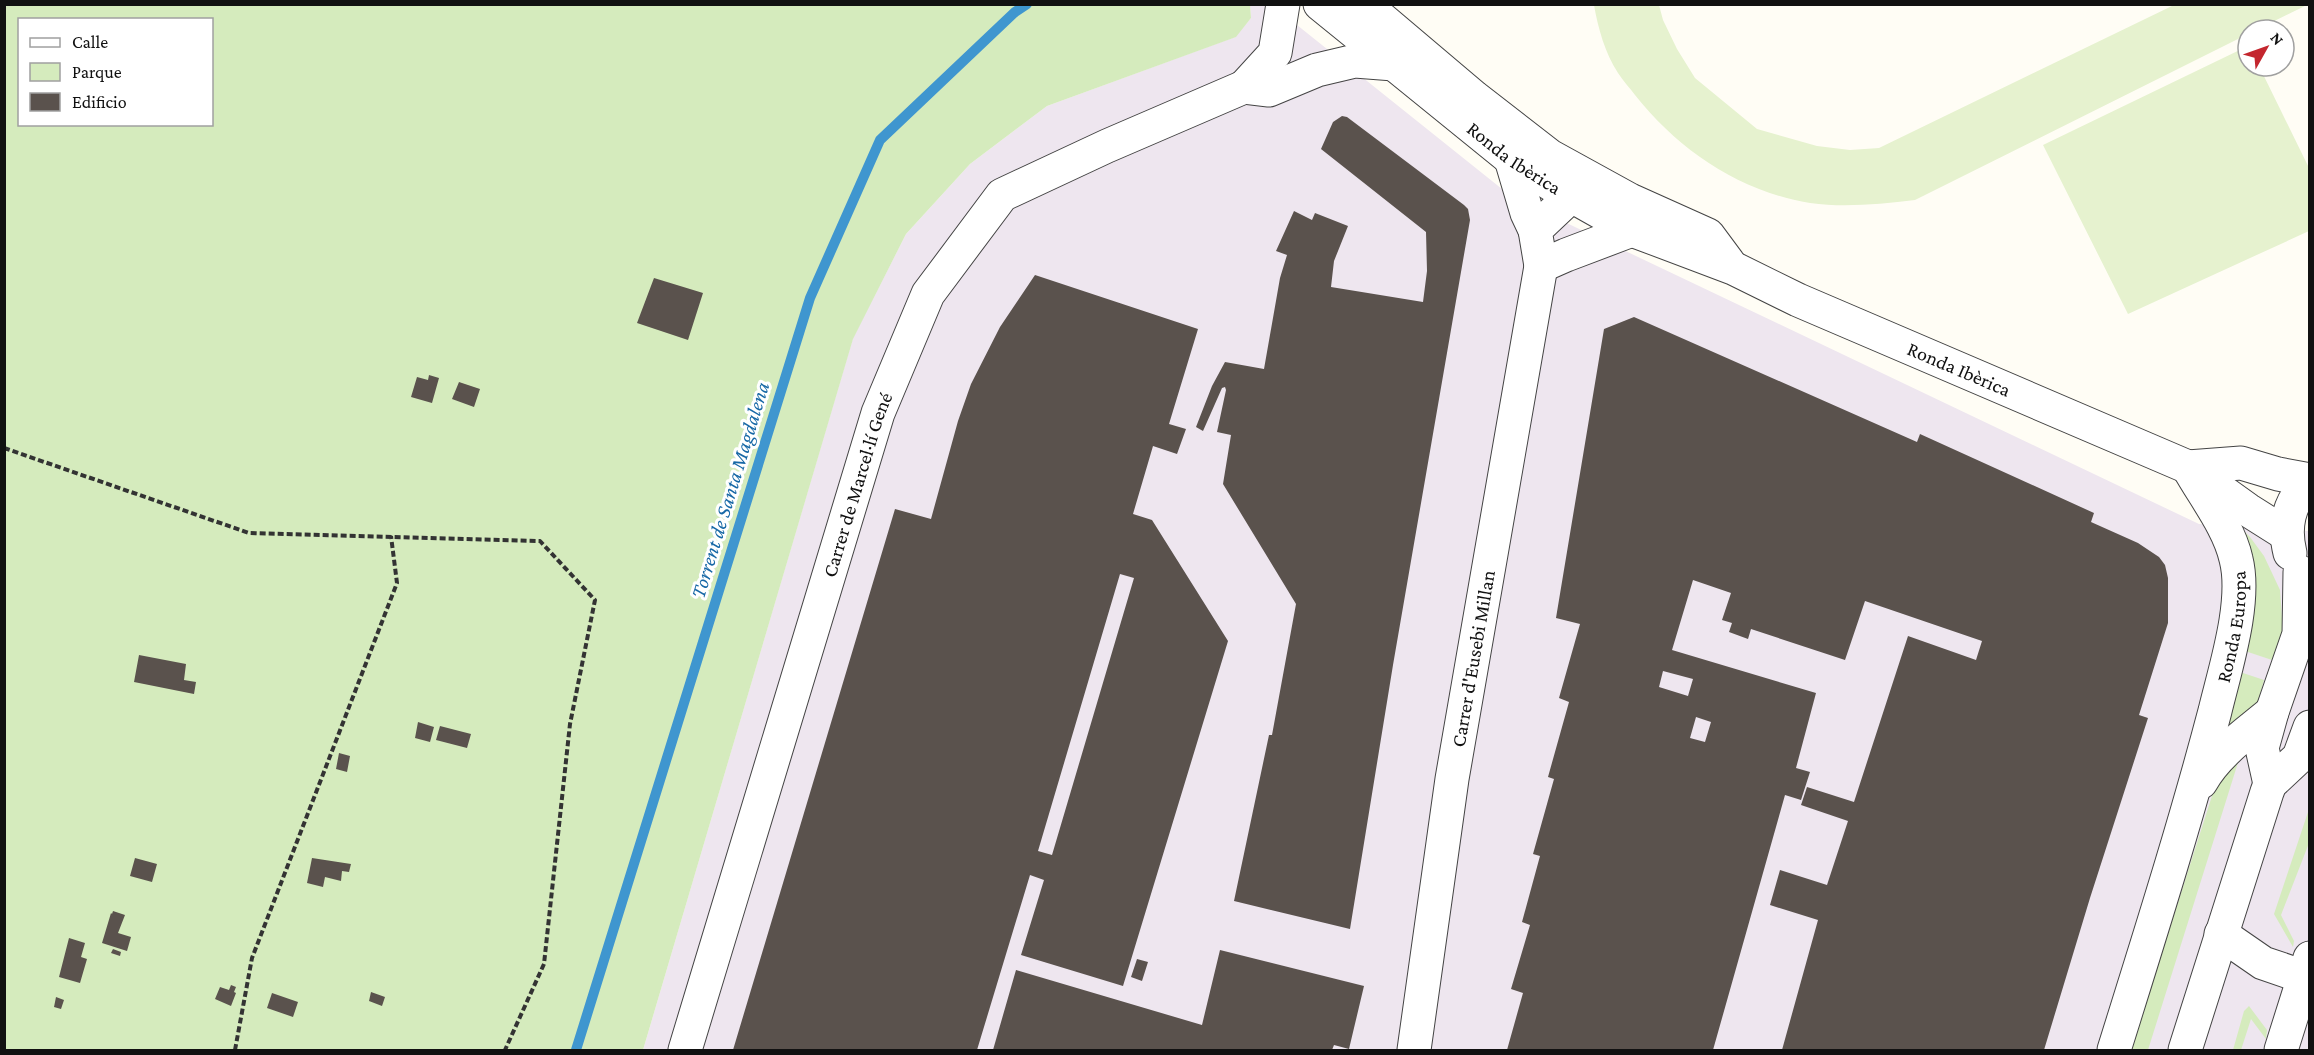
<svg xmlns="http://www.w3.org/2000/svg" width="2314" height="1055" font-family="'Crimson Pro',serif">
	<rect width="100%" height="100%" fill="#fffdf5"/>
	<path fill="#eee6ef" d="M1250,5h22l240,192 687,327 110,7v519h-1666l210,-712 53,-104 64,-70 77,-58 188,-69 16,-19z"/>
	<path fill="#d5ebbd" fill-rule="evenodd" d="M1250,4l1,14 -15,19 -189,69 -77,58 -64,70 -53,105 -210,711h-638l-1,-1045zM20,20h192v104h-192z
		M2225,512l25,25 14,19 16,34 3,42 -11,28 -33,-11z
		M2234,670l30,10 -9,33 -45,41z
		M2241,753l-93,297h-17l87,-273z
		M2309,809v34l-28,72 13,26 -1,6 -19,-33z
		M2249,1006l18,24 -1,9 -15,-20 -10,31h-8l11,-39z"/>
	<path fill="#e6f2cf" d="M1594,5h65l4,15 14,29 18,29 62,51 60,17 33,4 29,-2 295,-143h133l-51,25h-8v4l-333,166c-35,4 -70,8 -105,3 -72,-12 -131,-53 -175,-108 -5,-7 -12,-14 -17,-22 -13,-20 -20,-45 -24,-68z
		M2248,46v20h11l50,102v63l-181,83 -85,-169z"/>
	<g fill="none" stroke-linecap="round" stroke-linejoin="round">
		<path stroke="#3f96cf" stroke-width="10" d="M576,1050l234,-752 70,-158 135,-128 12,-8"/>
	</g>
	<path fill="#5a524d" fill-rule="evenodd" d="M1342,116l5,1 117,88 4,4 2,11 -77,445 -43,264 -116,-28 35,-166h3l24,-131 -73,-120 8,-49 -14,-3 9,-42 -1,-3 -3,1 -19,43 -7,-4 16,-41 13,-24 39,7 16,-91 7,-23 -11,-4 18,-40 18,9 3,-7 33,13 -14,35 -3,26 92,15 4,-31 -1,-39 -105,-83 12,-27z
		M1035,275l163,54 -29,95 17,5 -9,25 -24,-8 -20,68 19,6 76,121 -105,345 -102,-31 23,-75 -14,-5 -53,175h-244l162,-541 36,10 27,-98 13,-37 29,-57zM1120,574l14,4 -82,277 -14,-4z
		M654,278l49,15 -15,47 -51,-17z
		M1634,317l283,125 3,-8 174,79 -3,9 47,21 21,14 6,8 3,13v45l-29,92 9,3 -58,180 -46,152h-262l36,-130 -48,-15 10,-35 47,15 21,-64 -47,-16 6,-18 47,15 54,-166 68,24 6,-19 -117,-40 -20,59 -94,-31 -3,10 -19,-7 3,-9 -10,-3 9,-27 -38,-13 -21,70 144,43 -20,75 14,4 -9,28 -16,-5 -72,255h-206l16,-57 -12,-4 19,-64 -8,-3 18,-66 -7,-2 21,-75 -6,-2 21,-75 -10,-4 21,-74 -24,-6 48,-289zM1663,671l30,8 -5,17 -29,-9zM1696,717l15,5 -6,20 -15,-4z
		M429,375l10,3 -7,25 -21,-6 6,-20 11,3z
		M459,382l21,7 -6,18 -22,-8z
		M139,655l47,9 -2,16 12,2 -2,12 -60,-12z
		M418,722l16,5 -4,15 -15,-4z
		M440,726l31,8 -4,14 -31,-8z
		M339,753l11,3 -3,16 -11,-3z
		M135,858l22,6 -5,18 -22,-6z
		M312,858l39,6 -2,8 -7,-1 -1,10 -16,-4 -2,10 -16,-4z
		M113,911l12,4 -7,18 13,4 -4,14 -25,-8 9,-30 1,1z
		M69,938l16,5 -4,14 6,2 -7,24 -21,-6z
		M113,949l8,3 -1,4 -9,-3z
		M1220,950l144,36 -15,63 -15,-4 -2,5h-339l23,-80 186,55z
		M1137,959l11,3 -6,19 -11,-4z
		M231,985l5,2 -2,5 2,1 -5,13 -16,-7 5,-12 9,3z
		M371,992l14,5 -3,9 -13,-5z
		M272,993l26,9 -5,15 -26,-9z
		M56,997l8,3 -3,9 -7,-2z"/>
	<g fill="none" stroke-linecap="round" stroke-linejoin="round">
		<g stroke="#444" stroke-width="35">
			<g id="minor">
				<path d="M2201,782c16,-29 46,-49 71,-70"/>
				<path d="M2221,934l42,29 41,14"/>
				<path id="s1" d="M685,1050l193,-637 50,-119 74,-99 105,-49 137,-59"/>
				<path id="s2" d="M1414,1050l38,-271 89,-513"/>
				<path id="s3" d="M2114,1050c35,-112 71,-225 101,-339 10,-42 32,-109 21,-152 -7,-32 -32,-63 -48,-92"/>
				<path d="M2281,1050l29,-92"/>
			</g>
		</g>
		<g stroke="#444" stroke-width="35">
			<g id="tertiary">
				<path id="s4" d="M1320,4l191,155 43,27 78,44 101,38 65,32 390,167 60,43 38,24"/>
				<path d="M1364,4l110,93 76,59 80,44 78,35 20,27"/>
				<path d="M1244,87l25,3 48,-20 38,-9 39,3"/>
				<path d="M1244,87l31,-34 8,-49"/>
				<path d="M1511,159l16,54 8,17"/>
				<path d="M1590,188l-19,8 -36,34 6,36 25,-11 66,-25"/>
				<path d="M2188,467l53,-4 37,11 32,6"/>
				<path d="M2290,553c-7,-28 -1,-52 20,-72"/>
				<path d="M2270,784l-8,-36 10,-36 27,-78 1,-62"/>
				<path d="M2185,1050l82,-258 3,-8 29,-27 11,-30"/>
			</g>
		</g>
		<path stroke="#333" stroke-width="4" stroke-dasharray="6 3" stroke-linecap="butt" d="M4,448l245,85 291,8 55,59 -25,124 -26,240 -39,86
			M235,1050l17,-92 145,-375 -6,-47"/>
		<use href="#minor" stroke="#fff" stroke-width="33"/>
		<use href="#tertiary" stroke="#fff" stroke-width="33"/>
	</g>
	<g text-anchor="middle" dominant-baseline="central" stroke-width="6" stroke-linejoin="round" paint-order="stroke">
		<g font-size="20" fill="#111" stroke="#fff">
			<text stroke="none"><textPath href="#s4" startOffset="248">Ronda Ibèrica</textPath></text>
			<text stroke="none"><textPath href="#s4" startOffset="742">Ronda Ibèrica</textPath></text>
			<text stroke="none"><textPath href="#s1" startOffset="591">Carrer de Marcel·lí Gené</textPath></text>
			<text stroke="none"><textPath href="#s3" startOffset="440">Ronda Europa</textPath></text>
			<text stroke="none"><textPath href="#s2" startOffset="396">Carrer d'Eusebi Millan</textPath></text>
		</g>
		<g font-size="21" font-style="italic" fill="#1768a6" stroke="#fff">
			<text transform="translate(730 490) rotate(-73)">Torrent de Santa Magdalena</text>
		</g>
	</g>
	<rect width="2314" height="1055" fill="none" stroke="#111111" stroke-width="12"/>
	<rect x="18" y="18" width="195" height="108" fill="#ffffff" stroke="#a0a0a0" stroke-width="1.5"/>
	<rect x="30" y="38" width="30" height="9" fill="#ffffff" stroke="#a0a0a0" stroke-width="1.5"/>
	<text x="72" y="48" font-size="18" fill="#111111">Calle</text>
	<rect x="30" y="63" width="30" height="18" fill="#d5ebbd" stroke="#a0a0a0" stroke-width="1.5"/>
	<text x="72" y="78" font-size="18" fill="#111111">Parque</text>
	<rect x="30" y="93" width="30" height="18" fill="#5a524d" stroke="#a0a0a0" stroke-width="1.5"/>
	<text x="72" y="108" font-size="18" fill="#111111">Edificio</text>
	<g transform="translate(2266 48) rotate(50)"><circle r="28" fill="#ffffff" stroke="#a0a0a0" stroke-width="1.5"/>
	<path d="M0-4.5L10 22L0 15L-10 22Z" fill="#c4262e"/>
	<text y="-9" font-size="16" font-weight="bold" text-anchor="middle" fill="#111111">N</text>
	</g>
</svg>
